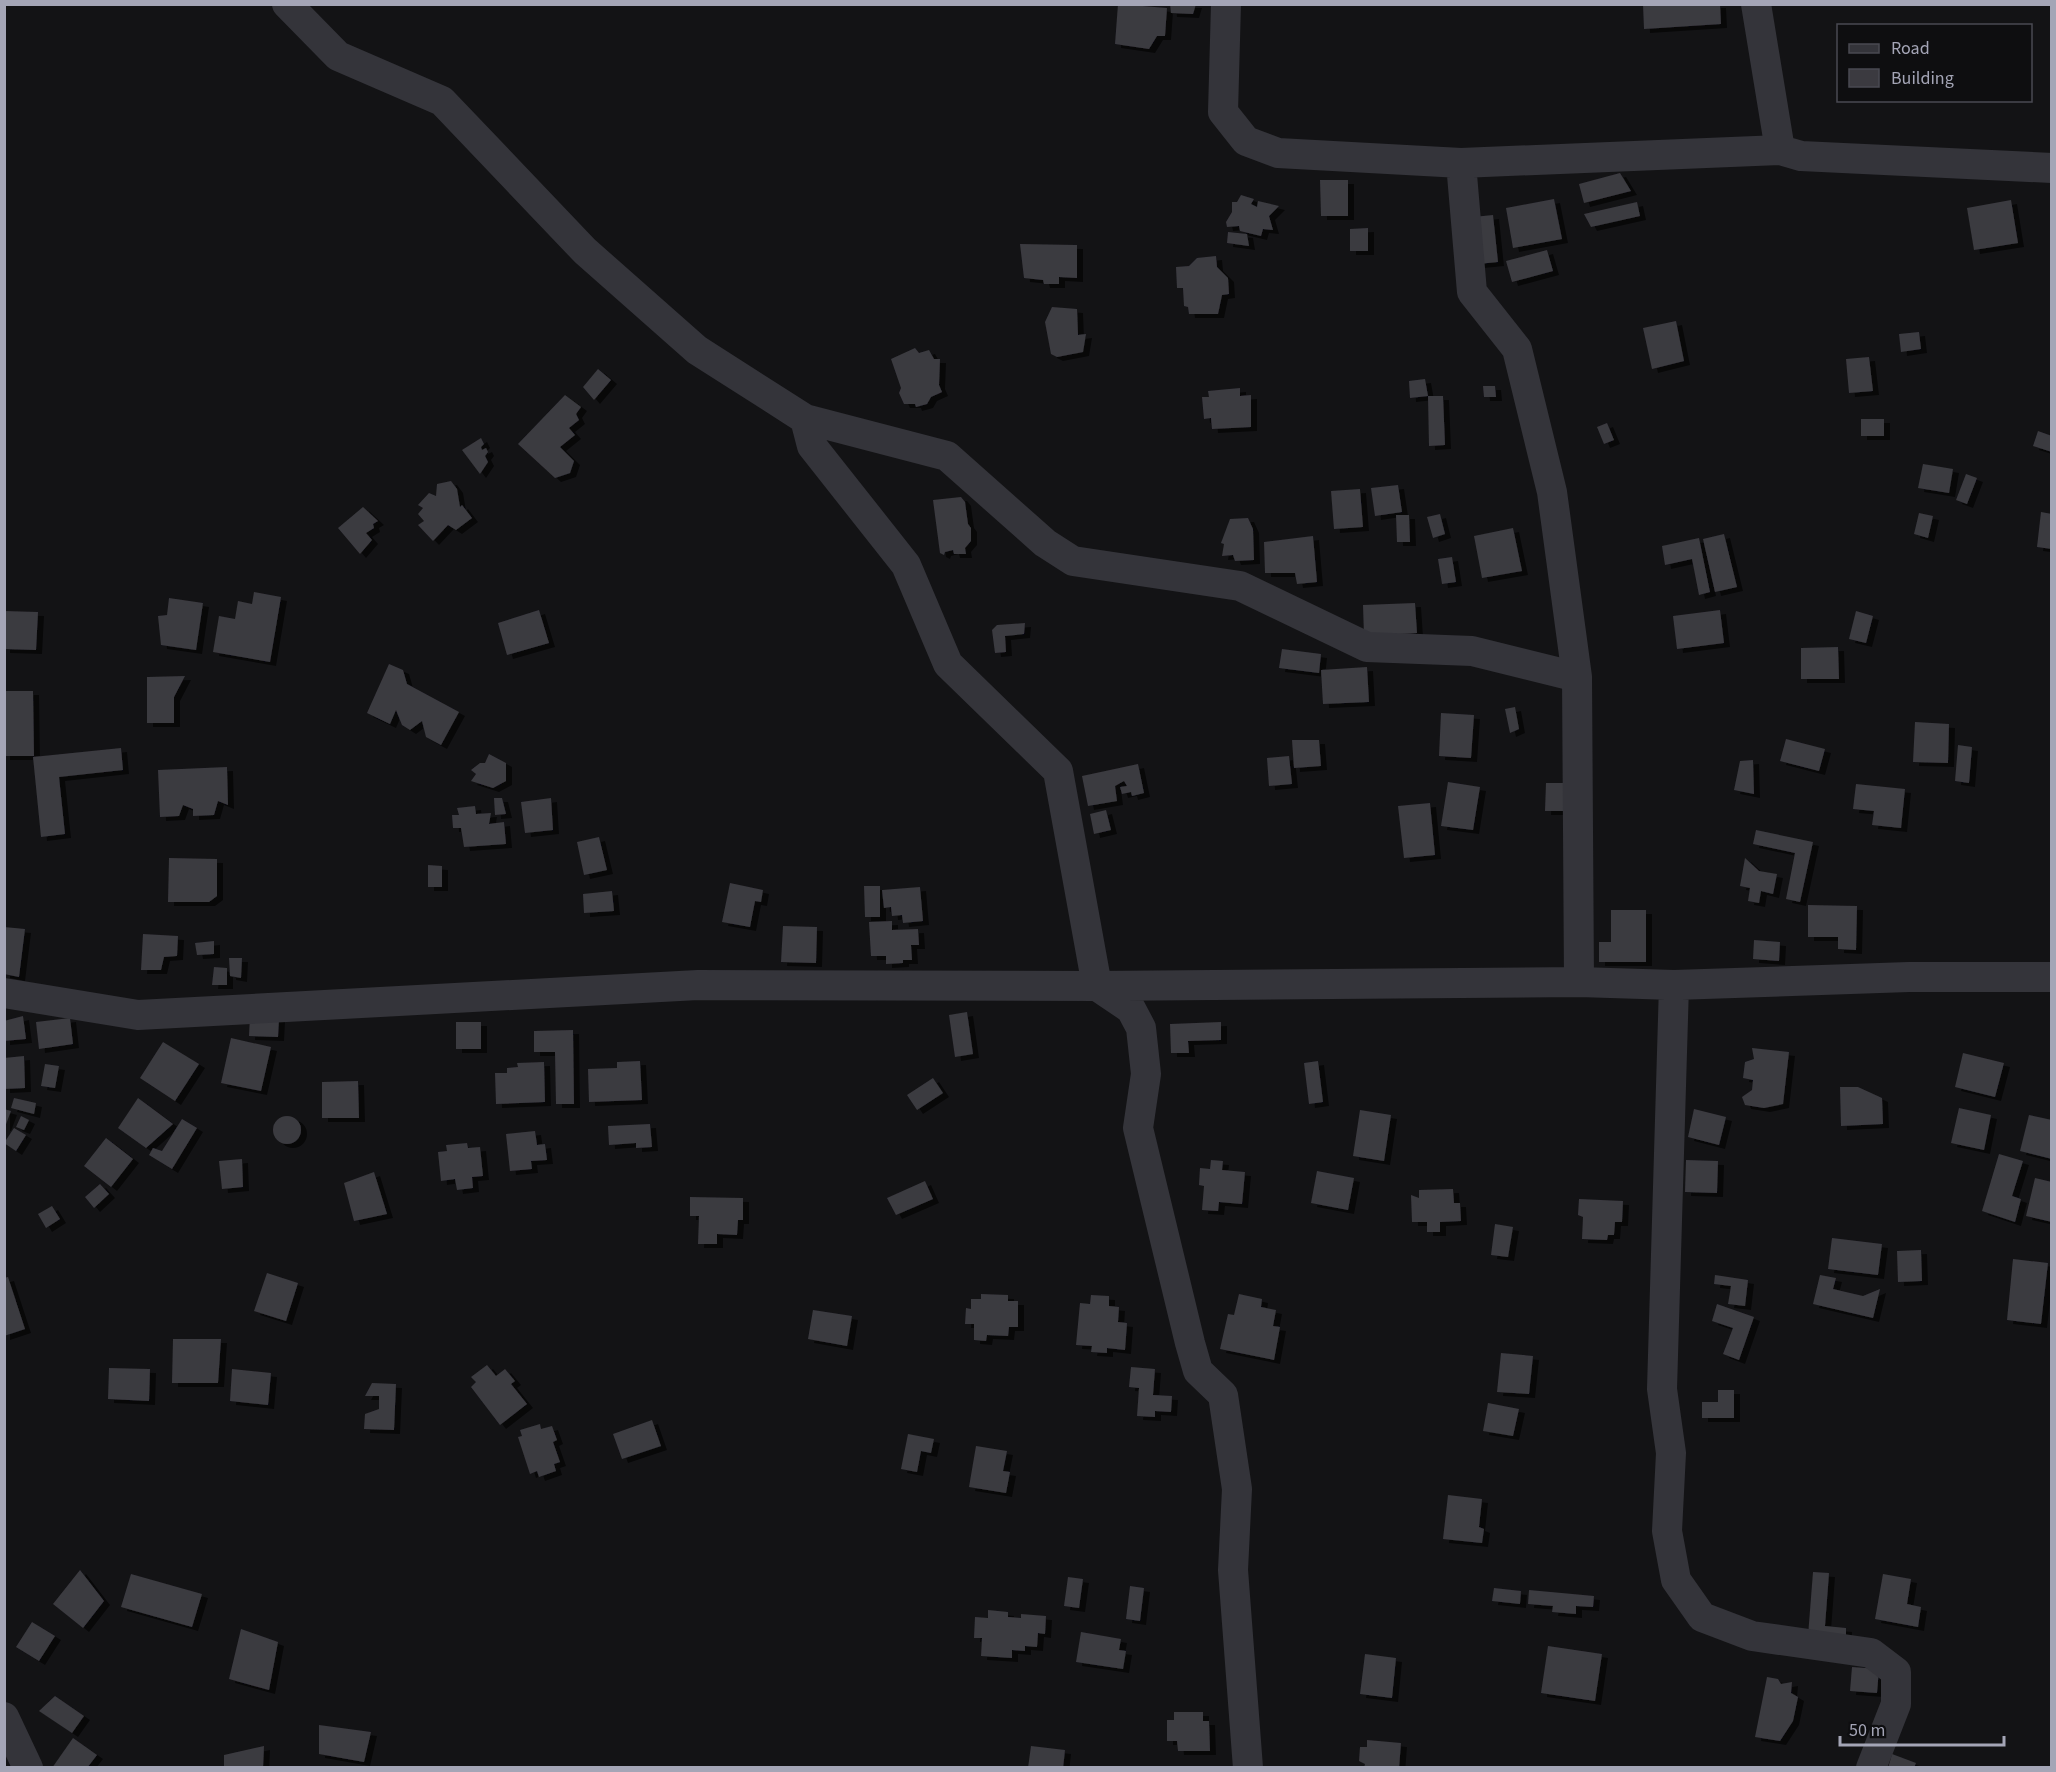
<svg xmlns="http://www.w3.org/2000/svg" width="2056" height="1772" font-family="'Source Sans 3',sans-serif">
	<defs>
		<filter id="shadow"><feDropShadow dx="6" dy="4" stdDeviation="0" flood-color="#0009"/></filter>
	</defs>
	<rect width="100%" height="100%" fill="#131315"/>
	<path fill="#3b3a40" filter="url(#shadow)" d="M1118,4l49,4 -2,28h-8l-8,13 -34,-5z
		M1170,4h26l-3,10 -22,-1z
		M1643,4h77l1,20 -77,5z
		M1620,173l11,18 -47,12 -5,-19z
		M1320,180h28v36h-27z
		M1241,195l13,4 -3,5 6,3 1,-6 21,5 -10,10 4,14 -10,-1 -2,7 -21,-5 -1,-5 -12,1 -1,-5 6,-10v-10h5z
		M1554,199l8,40 -49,9 -7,-40z
		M2011,200l7,43 -44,7 -7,-42z
		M1637,202l3,14 -49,11 -7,-13z
		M1493,215l5,47 -20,2 -5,-47z
		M1368,228v23h-18v-22z
		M1228,232l19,2 2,12 -22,-3z
		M1020,244l57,1v33l-18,-1v7h-15l-1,-4 -19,-2z
		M1547,250l6,21 -41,11 -6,-21z
		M1216,256l1,11 11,11 1,16 -7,1 -4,19h-29l-1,-7 -4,-1 -1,-18h-6l-1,-21 13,-1 8,-8z
		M1052,307l25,2 1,26 8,-1 -3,18 -26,5 -6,-3 -6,-32z
		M1676,321l8,40 -32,8 -9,-41z
		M1919,332l2,17 -20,3 -2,-18z
		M915,348l4,5 10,-3 5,9h6l-1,26 3,7 -11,5 -4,7 -11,3 -1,-3h-11l-5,-11 2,-5 -10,-29z
		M1869,357l4,34 -24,2 -3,-34z
		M598,369l13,11 -17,20 -11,-13z
		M1425,379l3,17 -18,2 -1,-17z
		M1483,386h12l1,11h-12z
		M1240,388v8l11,-1v32l-39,2 -1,-11 -7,1 -2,-22h7l-1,-6z
		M565,395l16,12 -5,7 3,6 -10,8 6,7 -15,12 14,14 -4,12 -15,5 -37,-34z
		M1428,396h15l2,49 -16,1z
		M1861,419h23v17h-23z
		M1607,423l7,17 -10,4 -7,-17z
		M2038,431l14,5v16l-19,-6z
		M481,438l3,6 -3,3 1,3 4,-2 2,4 -3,4 3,6 -8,12 -18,-24z
		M1923,464l30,5 -4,24 -31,-5z
		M1966,474l11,4 -10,26 -11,-4z
		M451,481l6,8 3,18 2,-2 10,13 -16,12 -8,-5 -15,16 -15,-16 6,-4 -6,-7 5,-6 -5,-3 11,-12 7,3 1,-12z
		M1398,485l4,27 -27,4 -4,-28z
		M1360,489l3,38 -29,2 -3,-38z
		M961,497l4,5 3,22 3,4v13l-6,7 1,6h-12l-1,-4 -8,2 -1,3 -4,-2 -7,-53z
		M363,507l15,14 -5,3 1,4 -8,5 6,7 -12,14 -22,-26z
		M2041,512l11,2v35l-15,-2z
		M1919,513l14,3 -5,22 -14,-4z
		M1440,514l5,20 -12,4 -6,-21z
		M1396,515h13l1,27h-13z
		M1248,518l5,11 1,31 -19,1 -2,-6 -11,1 2,-12 -3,-1 9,-24z
		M1513,528l9,43 -40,7 -8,-42z
		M1724,534l13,53 -22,5 -12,-53z
		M1313,536l4,46 -20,2 -2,-11h-30l-1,-31z
		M1699,538l11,54 -11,3 -7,-36 -27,6 -3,-19z
		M1452,557l4,25 -14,2 -4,-25z
		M254,592l27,5 -11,65 -57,-10 6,-36 16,3 3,-18 14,3z
		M169,598l34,5 -7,47 -35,-5 -3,-29 9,-1z
		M1415,603l2,30 -53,3 -1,-31z
		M539,610l10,33 -42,12 -9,-32z
		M1720,610l4,33 -47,6 -4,-33z
		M4,611l34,1 -2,38 -32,-1z
		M1856,611l17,5 -7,27 -17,-4z
		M1025,623l-1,11 -19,2 1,16 -11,1 -3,-23 5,-5z
		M1838,647l1,32h-38v-31z
		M1282,649l39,5 -2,19 -40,-5z
		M389,664l14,6 4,14 52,28 -18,33 -15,-8 -4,-16 -12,9 -8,-5 -6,-15 -6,14 -23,-11z
		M1367,667l2,35 -46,2 -2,-34z
		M185,676l-11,21v26h-27v-46z
		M4,691h29l1,65h-30z
		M1515,707l4,22 -9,4 -5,-24z
		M1441,713l33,2 -3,43 -32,-2z
		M1915,722l34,2 -1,39 -35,-1z
		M1786,739l39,10 -6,22 -39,-10z
		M1292,740h27l2,26 -27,2z
		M1958,745l14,2 -3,36 -14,-2z
		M121,748l2,22 -64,7 6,57 -24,3 -8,-80z
		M489,754l17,9v18l-13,7 -22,-7 5,-7 -5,-4 9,-7h5z
		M1289,756l3,28 -23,2 -2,-28z
		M1753,760l1,34 -20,-4 6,-29z
		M1138,764l6,29 -12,3 -1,-4 -9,2 -2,-7 7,-1 -3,-5 -9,5 2,15 -29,5 -6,-30z
		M227,767l1,38 -10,-4 -4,14 -21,1v-7l-10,-4 -4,11 -19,1 -2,-47z
		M1448,782l32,5 -7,43 -32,-4z
		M1546,783h18l-1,28h-18z
		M1856,784l49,5 -4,39 -29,-3 2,-14 -21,-2z
		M494,798h8l4,16 -11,1z
		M551,798l2,32 -28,3 -4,-31z
		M1430,803l5,52 -31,3 -6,-52z
		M475,806l1,8 15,-1 -2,11 15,-2 2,22 -42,3 -3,-19h-8l-1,-13h7l-2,-7z
		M1106,810l5,20 -17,4 -4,-20z
		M1756,830l57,12 -13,60 -14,-3 9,-46 -42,-9z
		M599,837l8,33 -23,5 -7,-33z
		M169,858l48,1v37l-8,6h-41z
		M1745,858l14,13 18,3 -4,20 -12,-3 -2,12 -11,-2 2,-13 -10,-2z
		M428,865l14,1v21h-14z
		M730,883l33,7 -2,12 -6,-1 -5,26 -28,-5z
		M864,886h16v31h-15z
		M920,887l3,34 -20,2 -1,-8 -10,1 -1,-9 -7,1 -2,-18z
		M612,891l2,20 -30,2 -1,-19z
		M1808,905l49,1 -1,44 -18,-1v-12h-30z
		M1611,910h35v52h-47v-20h12z
		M892,921v9l26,-1 1,16h-8l1,15h-9v3l-17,1v-8h-15l-2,-34z
		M783,926l34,1 -1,36 -35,-1z
		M4,927l21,2 -6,48 -15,-3z
		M143,934l35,2 -1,20 -13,1 -3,13h-20z
		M1754,940l26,2 -1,19 -26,-2z
		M214,941v13l-17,1 -2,-12z
		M229,958h13l-1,20 -11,-2z
		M214,967l13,1v17h-15z
		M967,1012l6,42 -18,3 -6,-42z
		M23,1016l3,23 -22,2v-20z
		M250,1016l29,2 -1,19 -29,-1z
		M70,1018l3,26 -34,5 -3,-27z
		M456,1022h25v27h-25z
		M1221,1022v18l-33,1 1,12h-18l-1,-29z
		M573,1030l1,74h-18l-1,-52h-21v-21z
		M231,1038l40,9 -10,44 -40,-8z
		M163,1042l36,22 -24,37 -35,-23z
		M1752,1048l37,4 -6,52 -19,4 -19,-3 -3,-8 10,-7 1,-10 -10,-2 2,-16 9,-3z
		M1963,1053l41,10 -9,34 -40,-10z
		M24,1056l1,32 -21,1v-31z
		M640,1061l2,39 -53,2 -1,-33 29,-1v-6z
		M1318,1061l5,41 -14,2 -5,-41z
		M544,1062l1,40 -49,2 -1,-31h12v-5l11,-1 -1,-4z
		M45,1064l14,2 -4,22 -14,-2z
		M933,1078l10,15 -26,17 -10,-15z
		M358,1081l1,37h-37v-36z
		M1840,1087h18l24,11 1,26 -42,2z
		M14,1098l22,5 -2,11 -23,-6z
		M138,1098l35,26 -27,24 -28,-20z
		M1959,1108l32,7 -7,35 -33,-7z
		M4,1109l7,2 -6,16h-1z
		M1694,1109l32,8 -7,28 -31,-8z
		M1360,1110l31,5 -7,46 -31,-5z
		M2029,1115l23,5v39l-32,-8z
		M21,1116l8,4 -5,10 -8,-3z
		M273 1130a14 14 0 1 1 28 0a14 14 0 1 1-28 0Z
		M182,1119l15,9 -25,41 -23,-14 4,-7 9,3z
		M650,1124l2,23 -16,1v-5l-27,2 -1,-19z
		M14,1128l12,7 -10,16 -12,-8z
		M535,1131l2,14 8,-1 2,16 -16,1 1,8 -22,2 -4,-37z
		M106,1138l27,21 -22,28 -27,-21z
		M467,1143l1,5 12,-1 3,29 -11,1 1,11 -16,2 -2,-11 -14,2 -3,-29 9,-1 -1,-6z
		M1999,1154l24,7 -11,35 9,3 -6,23 -33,-11z
		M242,1159l1,28 -21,2 -3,-28z
		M1211,1160l12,1 -1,9 23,2 -3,32 -23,-2 -1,9 -16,-1 2,-24 -5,-1 1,-17 10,1z
		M1686,1160l32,1 -1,32 -32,-1z
		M1317,1171l37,7 -6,32 -37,-7z
		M374,1172l13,42 -33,7 -10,-38z
		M2035,1178l17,4v40l-26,-6z
		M925,1181l8,18 -37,16 -9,-17z
		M100,1184l9,10 -15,14 -9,-11z
		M1453,1189l1,14h6l1,18 -21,1v10h-13v-10h-15l-1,-27 8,3v-8z
		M690,1197l53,1v22h-5l-1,15 -20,-1v10h-19l1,-28h-9z
		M1579,1199l44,2 -1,21h-7l-1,13h-6l-1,5 -25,-1 1,-22 -5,-2z
		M52,1206l8,13 -14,9 -8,-14z
		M1495,1224l18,3 -5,30 -17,-2z
		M1832,1238l50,6 -4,31 -50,-6z
		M1921,1250l1,31 -24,1 -1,-31z
		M2013,1259l35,4 -7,61 -34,-4z
		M267,1273l31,10 -12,38 -32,-10z
		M1715,1275l33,5 -3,26 -17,-2 3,-18 -17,-2z
		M1820,1275l16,3 -3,11 30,7 17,-7 -7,29 -60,-14z
		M8,1277l17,52 -21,7v-58z
		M981,1294l27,1v6h10v26h-9l-1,9 -21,-1 -1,6 -12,-1v-16h-9l1,-16 5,1v-10h10z
		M1239,1294l23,5 -1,8 15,3 -3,16 7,1 -6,33 -54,-11 8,-35 6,1z
		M1091,1295l18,1v10l10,1 -1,15 9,1 -2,27 -18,-2v5l-16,-1 1,-6 -16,-1 4,-42 10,1z
		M1717,1304l37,13 -15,43 -16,-6 10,-26 -21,-7z
		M813,1310l39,6 -5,30 -39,-7z
		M173,1339h48l-3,44h-46z
		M1501,1353l32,3 -4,38 -32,-2z
		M487,1365l9,11 9,-7 10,12 -4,3 16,20 -27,21 -29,-38 5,-5 -5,-5z
		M1131,1367l24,2 -2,26 19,1 -1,16 -16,-1v6l-18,-1 2,-28 -10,-1z
		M109,1368l41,1 -1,32 -41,-2z
		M232,1369l39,4 -3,32 -38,-4z
		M372,1383l24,1 -2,46 -30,-1 1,-15 14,-5v-13h-14z
		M1718,1390h16v28h-32v-16h16z
		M1488,1403l31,6 -6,27 -30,-5z
		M652,1420l9,26 -39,13 -9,-25z
		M540,1424l1,5 11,-3 5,14 -4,2 7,20 -6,2 2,7 -17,6 -2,-6 -7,3 -12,-37 4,-1 -2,-6z
		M908,1434l26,5 -3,14 -10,-2 -4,21 -16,-3z
		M976,1446l31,5 -4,20 7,1 -4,21 -37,-6z
		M1448,1495l34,4 -3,28 5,2 -2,14 -39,-4z
		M80,1570l24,31 -21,27 -30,-24z
		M1813,1572l16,1 -4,53 21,2v11l-38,-3z
		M131,1574l71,20 -10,33 -71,-20z
		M1883,1574l28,5 -4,25 14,3 -3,20 -43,-8z
		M1068,1577l15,2 -4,29 -15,-2z
		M1130,1586l14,2 -4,33 -14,-2z
		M1494,1588l27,3 -1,13 -28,-3z
		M1529,1590l65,6 -1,11 -17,-1v8l-24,-2 1,-6 -25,-2z
		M988,1610l20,2v5l13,1v-4l25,2 -1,18 -7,-1 -1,14 -12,-1v5l-13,-1v8l-31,-2 1,-18h-8l1,-21 13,1z
		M32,1622l23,14 -16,25 -23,-14z
		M241,1629l37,13 -9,48 -40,-11z
		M1081,1632l40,7 -2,11 7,1 -3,18 -47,-7z
		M1548,1646l54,8 -7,47 -54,-8z
		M1365,1654l31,4 -4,40 -32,-4z
		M1852,1667l27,2 -2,24 -27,-2z
		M1767,1677l11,2 3,5 11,-2 -1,11 7,4 -5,24 -13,20 -25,-4z
		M55,1696l29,20 -12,17 -33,-22z
		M1174,1712h29v9h6l1,30h-32l-1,-10h-10v-21h7z
		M319,1725l52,7 -7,30 -45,-8z
		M73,1738l24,17 -10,13h-35z
		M1367,1740l34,3 -2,25h-35l1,-4 -6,-3 1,-14h7z
		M264,1746l-1,22h-39v-13z
		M1031,1746l34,4 -2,18h-35z
		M1892,1754l24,9 -2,5h-26z"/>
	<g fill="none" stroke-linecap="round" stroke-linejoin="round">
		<path stroke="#34343a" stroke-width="30" d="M287,4l51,52 104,45 143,150 112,99 108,69 142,37 98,87 28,18 167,25 127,61 105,4 105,26 2,305
			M1226,4l-3,108 23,29 32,12 183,10 319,-13 21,6 251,12
			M1756,4l24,146
			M1461,163l11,129 45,57 35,143 25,185
			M805,419l7,27 94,119 42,99 110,107 39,215 34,23 10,19 5,46 -8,54 52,215 8,28 25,24 14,94 -4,81 15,198
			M1674,985l-12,404 9,64 -4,78 9,49 26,37 50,19 119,17 25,19v32l-25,64
			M4,993l134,22 560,-30 399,1 482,-4 95,3 235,-8h143
			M4,1717l24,51"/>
	</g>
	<rect width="2056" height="1772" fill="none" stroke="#a4a5b6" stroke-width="12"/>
	<rect x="1837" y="24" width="195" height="78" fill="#0e0e10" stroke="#4a4a52" stroke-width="1.5"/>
	<rect x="1849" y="44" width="30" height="9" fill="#34343a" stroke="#4a4a52" stroke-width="1.5"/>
	<text x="1891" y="54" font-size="18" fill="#a4a5b6">Road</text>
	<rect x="1849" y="69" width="30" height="18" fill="#3b3a40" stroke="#4a4a52" stroke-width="1.5"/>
	<text x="1891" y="84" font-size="18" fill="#a4a5b6">Building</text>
	<path d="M1840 1736v9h164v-9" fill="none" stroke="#a4a5b6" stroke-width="3"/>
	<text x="1849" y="1736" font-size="18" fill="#a4a5b6" stroke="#0e0e10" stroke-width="4.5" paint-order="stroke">50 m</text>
</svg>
